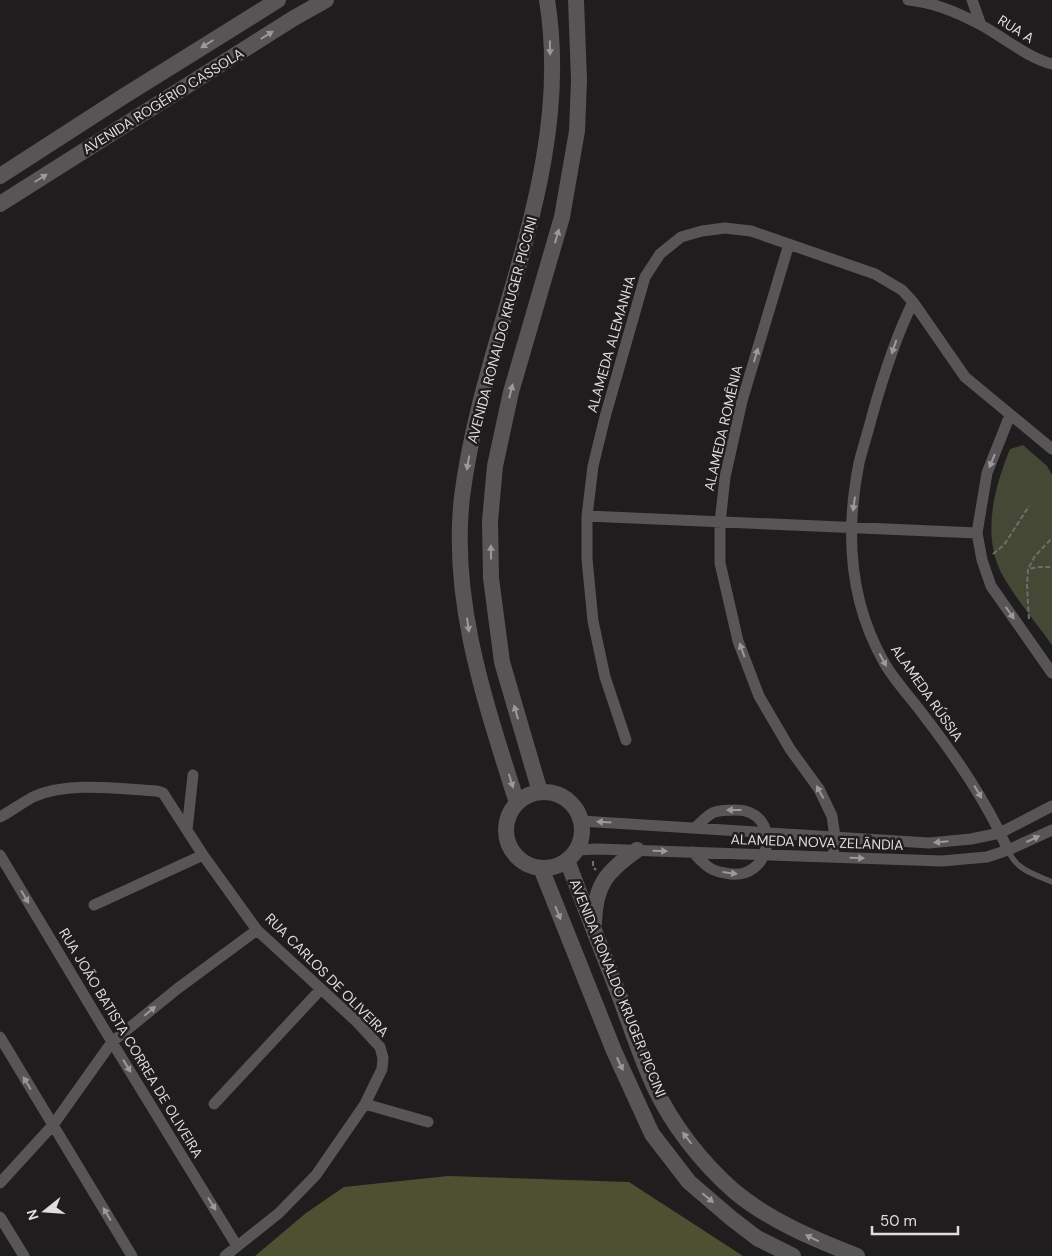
<svg xmlns="http://www.w3.org/2000/svg" width="1052" height="1256" font-family="'DM Sans',sans-serif">
	<rect width="100%" height="100%" fill="#201d1f"/>
	<path fill="#454835" d="M1023,445l24,21 5,9v170c-16,-22 -35,-45 -49,-69 -22,-39 -9,-88 7,-127z"/>
	<path fill="#4d5132" d="M448,1176l181,6 114,74h-488l51,-43 38,-26z"/>
	<g fill="none" stroke-linecap="round" stroke-linejoin="round">
		<path stroke="#6f6d6e" stroke-width="2" stroke-dasharray="5 2.5" stroke-linecap="butt" d="M993,554l11,-9 25,-39
			M1029,567l6,-11 17,-18
			M1029,619l-2,-33 1,-17 11,-2h13
			M593,861v6l3,3"/>
		<path stroke="#585556" stroke-width="5.5" d="M1008,850c8,20 26,24 44,32"/>
		<path stroke="#585556" stroke-width="11" d="M908,0c25,2 51,13 73,25 24,13 45,32 71,39
			M972,0l9,25
			M789,244l-47,157 -17,76 -5,46v40l18,78 21,55 31,53 29,40 13,27 3,21 -2,20
			M913,302c-18,36 -30,75 -41,114 -4,16 -9,31 -13,47 -14,70 -10,139 26,201 10,17 25,33 37,49 33,43 64,87 86,137
			M1010,415l-23,58 -10,60 5,27 9,26 61,87
			M587,516l390,17
			M626,740l-21,-63 -12,-56 -6,-62v-43l6,-50 12,-49 40,-140 15,-23 21,-17 21,-6 23,-3 26,3 124,43 27,16 11,12 52,75 87,72
			M0,817c11,-6 22,-14 33,-20 35,-16 86,-8 124,-6l6,2 40,62 54,75 100,92 23,25 3,11 -1,11 -17,35 -49,71 -37,38 -54,43
			M581,821l348,22 42,-4 29,-6 52,-27
			M187,830l6,-55
			M576,850l21,-1 345,12 45,-4 21,-7 44,-20
			M693,852c4,5 9,10 14,14 5,4 11,6 18,7 48,12 59,-63 11,-63 -23,0 -24,1 -40,17
			M0,855l112,187 125,204
			M94,905l109,-50
			M0,1037l132,219
			M214,1104l107,-115
			M365,1104l63,18
			M0,1183l53,-58 59,-83 65,-53 80,-59
			M0,1217l24,39"/>
		<path stroke="#585556" stroke-width="16" d="M0,176l124,-80 154,-96
			M0,204l294,-186 32,-18
			M540,792l-38,-130 -11,-84 -1,-57 5,-55 16,-74 51,-175 15,-86 2,-51 -3,-80
			M506 830a38 38 0 1 1 76 0a38 38 0 1 1-76 0Z
			M517,803c-31,-99 -67,-201 -55,-306 21,-167 113,-325 85,-497
			M567,860c16,43 33,85 49,127 13,33 23,67 38,99 18,39 48,77 80,105 36,30 80,48 123,65
			M541,868l73,183 38,83 37,48 42,36 26,20 36,18
			M594,923c1,-38 12,-51 43,-73"/>
	</g>
	<defs><path id="oneway-solid" d="M-6-.8H1V-3.2L6.5 0L1 3.2V.8H-6Z" transform="scale(1.25)"/></defs>
	<g fill="#9c999a">
		<use href="#oneway-solid" transform="translate(267 35) rotate(-32)"/>
		<use href="#oneway-solid" transform="translate(207 44) rotate(148)"/>
		<use href="#oneway-solid" transform="translate(550 48) rotate(89)"/>
		<use href="#oneway-solid" transform="translate(41 178) rotate(-32)"/>
		<use href="#oneway-solid" transform="translate(557 236) rotate(-74)"/>
		<use href="#oneway-solid" transform="translate(894 347) rotate(109)"/>
		<use href="#oneway-solid" transform="translate(756 355) rotate(-73)"/>
		<use href="#oneway-solid" transform="translate(511 391) rotate(-76)"/>
		<use href="#oneway-solid" transform="translate(992 461) rotate(112)"/>
		<use href="#oneway-solid" transform="translate(468 463) rotate(100)"/>
		<use href="#oneway-solid" transform="translate(854 504) rotate(98)"/>
		<use href="#oneway-solid" transform="translate(491 552) rotate(-91)"/>
		<use href="#oneway-solid" transform="translate(1010 613) rotate(55)"/>
		<use href="#oneway-solid" transform="translate(468 625) rotate(82)"/>
		<use href="#oneway-solid" transform="translate(742 650) rotate(-110)"/>
		<use href="#oneway-solid" transform="translate(883 660) rotate(61)"/>
		<use href="#oneway-solid" transform="translate(516 712) rotate(-106)"/>
		<use href="#oneway-solid" transform="translate(511 781) rotate(73)"/>
		<use href="#oneway-solid" transform="translate(820 792) rotate(-119)"/>
		<use href="#oneway-solid" transform="translate(978 792) rotate(60)"/>
		<use href="#oneway-solid" transform="translate(734 810) rotate(-180)"/>
		<use href="#oneway-solid" transform="translate(604 822) rotate(-177)"/>
		<use href="#oneway-solid" transform="translate(1033 839) rotate(-25)"/>
		<use href="#oneway-solid" transform="translate(941 842) rotate(175)"/>
		<use href="#oneway-solid" transform="translate(660 851) rotate(2)"/>
		<use href="#oneway-solid" transform="translate(857 858) rotate(2)"/>
		<use href="#oneway-solid" transform="translate(730 873) rotate(7)"/>
		<use href="#oneway-solid" transform="translate(25 897) rotate(59)"/>
		<use href="#oneway-solid" transform="translate(558 913) rotate(68)"/>
		<use href="#oneway-solid" transform="translate(150 1011) rotate(-40)"/>
		<use href="#oneway-solid" transform="translate(620 1064) rotate(65)"/>
		<use href="#oneway-solid" transform="translate(127 1066) rotate(58)"/>
		<use href="#oneway-solid" transform="translate(27 1083) rotate(-121)"/>
		<use href="#oneway-solid" transform="translate(687 1138) rotate(-128)"/>
		<use href="#oneway-solid" transform="translate(708 1198) rotate(40)"/>
		<use href="#oneway-solid" transform="translate(212 1204) rotate(58)"/>
		<use href="#oneway-solid" transform="translate(107 1214) rotate(-121)"/>
		<use href="#oneway-solid" transform="translate(812 1238) rotate(-154)"/>
	</g>
	<g text-anchor="middle" dominant-baseline="central" stroke-width="5" stroke-linejoin="round" paint-order="stroke">
		<g font-size="14" fill="#dfddde" stroke="#201d1f">
			<text transform="translate(1016 29) rotate(32)">RUA A</text>
			<text transform="translate(163 101) rotate(-32)">AVENIDA ROGÉRIO CASSOLA</text>
			<text transform="translate(502 330) rotate(-75)">AVENIDA RONALDO KRUGER PICCINI</text>
			<text transform="translate(611 344) rotate(-74)">ALAMEDA ALEMANHA</text>
			<text transform="translate(723 428) rotate(-77)">ALAMEDA ROMÊNIA</text>
			<text transform="translate(927 693) rotate(55)">ALAMEDA RÚSSIA</text>
			<text transform="translate(817 842) rotate(2)">ALAMEDA NOVA ZELÃNDIA</text>
			<text transform="translate(327 975) rotate(45)">RUA CARLOS DE OLIVEIRA</text>
			<text transform="translate(618 988) rotate(68)">AVENIDA RONALDO KRUGER PICCINI</text>
			<text transform="translate(131 1043) rotate(59)">RUA JOÃO BATISTA CORREA DE OLIVEIRA</text>
		</g>
	</g>
	<g transform="translate(45 1211) rotate(253)" stroke="#201d1f" stroke-width="4" paint-order="stroke">
	<path d="M0-4L9 19L0 12L-9 19Z" fill="#dfddde"/>
	<text y="-8" font-size="14" font-weight="bold" text-anchor="middle" fill="#dfddde">N</text>
	</g>
	<path d="M872 1226v8h86v-8" fill="none" stroke="#dfddde" stroke-width="2.5"/>
	<text x="880" y="1226" font-size="15" fill="#dfddde" stroke="#201d1f" stroke-width="4" paint-order="stroke">50 m</text>
</svg>
